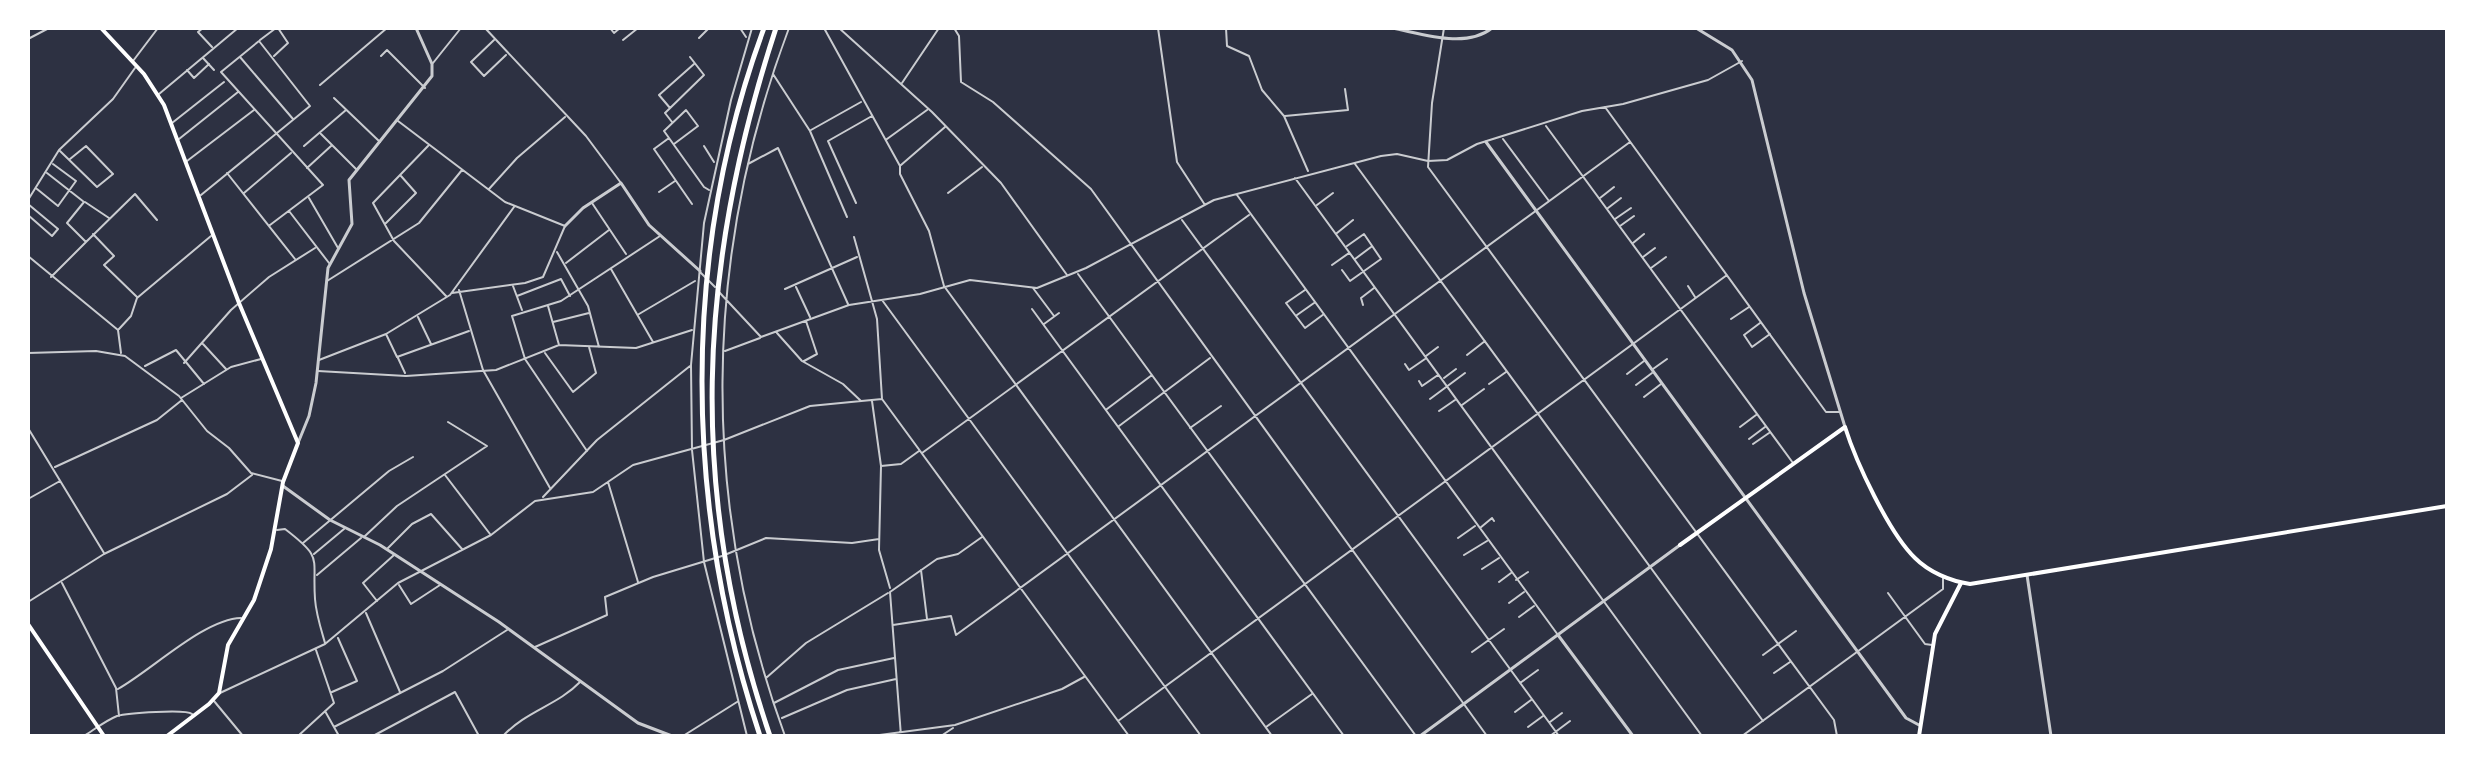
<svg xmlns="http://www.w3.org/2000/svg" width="2475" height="764" font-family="Raleway,sans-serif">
	<rect width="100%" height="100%" fill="#2d3142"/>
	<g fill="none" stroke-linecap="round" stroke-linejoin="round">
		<path stroke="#caccd0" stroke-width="2" d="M203,28l-5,4 14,15
			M485,28l101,108 35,47
			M583,28h3
			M610,28l4,5 6,-5
			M740,28l6,9
			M824,28l76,138v8l29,57 15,55 328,450
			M839,28l93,84 69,71 66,92
			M954,28l5,8 2,46 32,20 98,87 396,547
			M1158,28l19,134 28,43
			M1226,28l1,18 22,10 13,34 22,26 24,55
			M1444,28l-12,75 -4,64 406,553 3,16
			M699,38l10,-10
			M28,39l21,-11
			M260,40l16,-12
			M494,40l-23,22 13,14 22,-21
			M623,40l15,-12
			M274,56l14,-13 -10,-15
			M381,56l6,-6 38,38
			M240,57l53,62
			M203,58l11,12
			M133,61l25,-33
			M433,63l28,-35
			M187,70l7,8 15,-14
			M773,74l37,57 37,86
			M902,83l37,-55
			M320,85l67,-57
			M159,94l79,-66
			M334,98l46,44
			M1605,107l221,305h13
			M670,108l-11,-13 35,-31
			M1285,116l63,-6 -3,-21
			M398,121l107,81 60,24 -22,51 -18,6 -73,10
			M672,122l-7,-9 39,-38 -14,-18
			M172,123l52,-41
			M1546,126l247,337
			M811,130l50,-28
			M321,134l35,35
			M669,138l-15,11 38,55
			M179,139l59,-47
			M887,139l40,-29
			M1503,139l46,62
			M674,144l24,-18 -12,-16 -22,21 40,56 5,3
			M304,146l42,-36
			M428,146l-55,57 21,38 52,55
			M704,146l10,16
			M60,151l37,36 16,-13 -27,-28 -16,13
			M187,161l67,-51
			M748,164l30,-16 70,156
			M1355,164l408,557
			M901,165l44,-38
			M307,168l24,-22
			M47,173l37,29 -17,21 19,19 -35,35
			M227,173l68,86
			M1295,178l407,558
			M37,189l21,17 18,-25 -23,-17
			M489,189l28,-31 48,-41
			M659,192l16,-11
			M244,193l47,-40
			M948,193l34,-26
			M201,195l109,-89 -51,-65 -38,31 102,113 -53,40
			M1237,195l321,440
			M309,198l29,50
			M1600,198l14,-11
			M28,200l31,-50 54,-51 22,-31
			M85,202l24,16
			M592,203l34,51
			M856,203l-28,-62 44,-25
			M28,204l30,25 -6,7 -24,-21
			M1317,205l16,-12
			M1608,208l13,-10
			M289,211l40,52
			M1615,219l16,-11
			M1182,220l377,516
			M386,223l30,-30 -15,-17
			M1620,226l14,-10
			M1337,233l16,-13
			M93,234l21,22 -10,9 33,32
			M854,237l23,82 5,80 247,337
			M86,242l49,-48 22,26
			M1633,243l11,-9
			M557,252l31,54 11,41
			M28,256l90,74 3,23
			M1643,257l12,-9
			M1355,259l16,-12
			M566,263l43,-33
			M1332,265l17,-12
			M1651,268l15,-11
			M611,269l42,73
			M1342,270l8,11 31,-22 -17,-25 -17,12
			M700,272l15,15
			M1078,274l338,462
			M327,281l92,-58 43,-53
			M513,286l9,24
			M1688,286l7,11
			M796,287l14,30
			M1033,288l21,28
			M785,289l72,-32
			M459,290l24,80 67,118
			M1305,290l-19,13 19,25 19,-14
			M719,292l42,45 88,-32 71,-11 50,-14 67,8 49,-20 128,-68 167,-44 16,-2 31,7 19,-1 30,-16 105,-33 41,-7 85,-24 34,-19
			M517,296l44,-17 9,17
			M882,300l319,436
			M1363,305l-2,-7 13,-10
			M548,306l11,39
			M1032,309l312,427
			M639,314l56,-33
			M1297,315l17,-12
			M418,317l13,27
			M1731,319l18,-12
			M553,322l36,-9
			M1760,323l-16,12 8,12 18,-13
			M1044,324l15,-11
			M119,329l12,-13 6,-18 74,-62
			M777,333l25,28 41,23 18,17
			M386,334l11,23 72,-26
			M203,344l23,25
			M725,351l35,-13
			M28,353l68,-2 29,5 54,40 28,35 22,17 22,25 31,8
			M545,353l28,39 23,-19 -7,-26
			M1467,355l18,-14
			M1426,356l12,-9
			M398,358l7,15
			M319,360l67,-26 64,-39 64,-88
			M804,361l13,-7 -11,-33
			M184,363l47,-53 38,-33 46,-29
			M1405,364l4,6 16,-11
			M145,366l31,-16 28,34
			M1653,369l14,-10
			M318,371l88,5 90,-6 63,-25 77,3 56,-18
			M1627,374l17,-13
			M1444,378l12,-9
			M1419,381l3,5 16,-11
			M1489,384l17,-12
			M1636,385l16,-12
			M1644,397l17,-13
			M181,398l50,-31 30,-8
			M1430,399l35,-26
			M872,401l9,65 -2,84 11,38
			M1462,405l22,-16
			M1107,409l45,-34
			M1439,411l16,-11
			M1119,426l91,-68
			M1740,427l16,-12
			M28,428l76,125
			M1190,428l31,-22
			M1749,439l16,-12
			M1753,444l16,-11
			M587,451l-62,-92 -13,-43 49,-15 99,-65
			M922,453l327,-238
			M881,466l20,-2 18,-13
			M55,467l102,-47 25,-20
			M445,475l45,59
			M608,482l30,100
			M543,497l54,-57 93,-74
			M28,499l32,-18
			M1480,528l12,-10 2,3
			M277,530l8,-1c39,30 27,27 30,70 1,15 6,30 10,44
			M365,536l32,-30 90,-60 -39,-24
			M1458,538l17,-12
			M303,543l86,-72 24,-14
			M388,548l24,-24 19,-10 31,35
			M314,554l30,-25
			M727,554l39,-16 86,5 27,-4
			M1464,555l23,-14
			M1482,569l17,-11
			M921,570l6,49
			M317,575l44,-37
			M1516,580l12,-8
			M1499,582l12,-9
			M62,583l54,105 3,28
			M399,585l12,19 29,-19
			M1888,593l37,51 7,1
			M377,601l-14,-18 31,-28
			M28,602l76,-48 123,-60 25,-19
			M1509,603l15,-11
			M366,613l34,79
			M1519,617l15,-11
			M893,625l58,-9 5,19 674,-493
			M535,647l72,-32 -2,-18 48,-20 69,-21
			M1472,652l32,-23
			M1763,655l33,-24
			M1774,673l16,-11
			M766,678l40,-35 82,-50
			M1520,683l18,-13
			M118,689c34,-19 86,-70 123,-71
			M332,692l25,-11 -19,-43
			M220,693l105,-49 73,-61 93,-48 44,-34 58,-9 40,-27 91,-25 86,-34 72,-7
			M214,701l29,35
			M774,703l64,-33 56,-12
			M325,711l14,25
			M1515,712l16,-12
			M782,718l65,-28 49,-11
			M1118,721l609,-446
			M1550,722l12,-9
			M334,727l109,-56 64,-41
			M1266,727l46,-33
			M1528,727l15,-11
			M84,736c11,-7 21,-15 33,-20 10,-3 69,-7 75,-2
			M298,736l36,-33 -18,-53
			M373,736l82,-44 24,44
			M503,736c23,-25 55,-31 77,-54
			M683,736l54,-34
			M747,736l-43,-174 -12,-112 -1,-85 13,-142 27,-123 21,-72
			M785,736c-85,-232 -83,-477 4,-708
			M872,736l83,-11 107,-36 22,-12
			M901,736l-11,-144 47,-33 21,-5 24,-17
			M941,736l12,-8
			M1550,736l20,-15
			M1742,736l201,-147v-12"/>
		<path stroke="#caccd0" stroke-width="3" d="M1392,28c31,6 74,21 100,0
			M1696,28l36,22 20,30 52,213 41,134
			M1486,142l420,576 13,7
			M565,226l18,-18 38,-25 28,42 51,46
			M298,443l11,-27 7,-33 12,-115 24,-44 -3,-44 83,-104v-12l-16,-36
			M283,486l47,34 50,25 119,77 139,101 34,13
			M2027,575l24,161
			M1558,635l75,101
			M1420,736l260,-191"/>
		<path stroke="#fff" stroke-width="4" d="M1680,545l165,-118c11,35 44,106 70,131 14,14 35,23 55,26l477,-78
			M1919,736l16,-102 26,-51"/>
		<path stroke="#fff" stroke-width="4" d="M101,28l43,46 20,31 75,198 59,140 -15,39 -12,67 -17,51 -26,45 -9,48 -10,11 -42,32
			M28,624l76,112"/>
		<path stroke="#fff" stroke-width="5" d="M760,736c-76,-229 -80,-481 4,-708
			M770,736c-83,-242 -73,-468 6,-708"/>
	</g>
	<rect width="2475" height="764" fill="none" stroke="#ffffff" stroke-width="60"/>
</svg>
